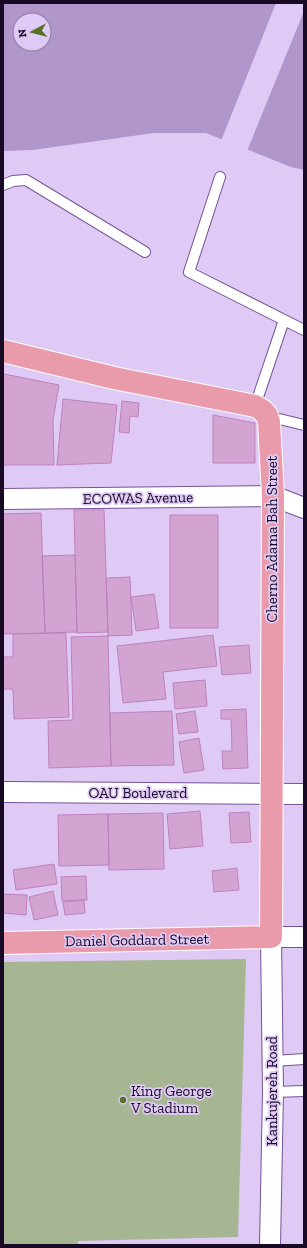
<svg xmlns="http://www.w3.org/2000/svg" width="307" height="1248" font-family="'Zilla Slab',serif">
	<rect width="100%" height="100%" fill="#dfcaf6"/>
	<path fill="#a6b692" d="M246,959l-8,278 -160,4v4h-75v-283z"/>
	<path fill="#b196cc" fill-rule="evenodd" d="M3,3h301v167l-13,-3 -85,-34h-52l-121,17 -30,1zM20,20h24v24h-24z"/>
	<path fill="#dfcaf6" d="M276,3h28v8l-57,140 -26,-10z"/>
	<path fill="#d3a4d2" stroke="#bd82bd" d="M4,374l55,11 -6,35 1,45h-51v-84z
		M63,399l54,6 -6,58 -54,2z
		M122,401l17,2 -1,14 -8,-1 -1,17 -10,-1z
		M213,415l42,8v40h-42z
		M74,510h30l4,122 -31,1z
		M41,513l4,120 -42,1v-120z
		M170,515h48v113h-48z
		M75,555l2,77 -32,1 -3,-77z
		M130,577l2,58 -24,1 -2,-58z
		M154,594l5,34 -23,3 -5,-34z
		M66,633l3,84 -55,2 -1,-30h-10v-32h10v-23z
		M213,635l4,31 -54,6 3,27 -43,4 -6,-57z
		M108,636l3,130 -62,2 -1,-47 25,-1 -2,-83z
		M249,645l2,28 -29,2 -3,-28z
		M205,680l2,26 -32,3 -2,-26z
		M246,709l2,59 -25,1 -1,-18h10l-1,-32h-10v-9z
		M172,711l2,54 -63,1 -1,-53z
		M195,711l3,21 -19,2 -3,-20z
		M199,738l5,32 -20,3 -5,-31z
		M200,811l3,35 -33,3 -3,-35z
		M249,812l2,30 -20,1 -2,-30z
		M163,813l1,56 -55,1 -1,-56z
		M108,814l1,51 -50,1 -1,-51z
		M54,864l3,20 -41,6 -3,-20z
		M237,868l2,22 -25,2 -2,-21z
		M86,876l1,24 -25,1 -1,-24z
		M53,891l5,24 -24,5 -5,-23z
		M3,894l24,1 -1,20 -23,-2z
		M84,900l1,13 -20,2 -2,-13z"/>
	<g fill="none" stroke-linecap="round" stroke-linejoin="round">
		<g stroke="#755395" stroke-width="12">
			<path id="lane" d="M220,177l-31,95 115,58
				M3,185l10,-4 13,-1 119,72
				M255,406l29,-86
				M267,416l37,9
				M273,1061l31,-2
				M273,1092l31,-1"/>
		</g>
		<g stroke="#755395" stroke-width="22">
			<path id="street" d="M3,499l270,-3 31,12
				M3,792l301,2
				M270,1245l3,-153 -2,-155h33"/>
		</g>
		<g stroke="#fff" stroke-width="24">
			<path id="highway" d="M3,351l111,27 141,28c8,4 12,7 14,16l4,74 -2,441 -268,6"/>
		</g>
		<use href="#lane" stroke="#fff" stroke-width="10"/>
		<use href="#street" stroke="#fff" stroke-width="20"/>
		<use href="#highway" stroke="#ea9bab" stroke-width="22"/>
	</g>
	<circle fill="#577226" stroke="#dfcaf6" stroke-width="1.5" cx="123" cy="1100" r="4"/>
	<g text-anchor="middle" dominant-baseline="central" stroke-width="3.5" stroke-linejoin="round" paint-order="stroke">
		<g font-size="15" fill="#180a24" stroke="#dfcaf6">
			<text transform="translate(138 498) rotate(-1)">ECOWAS Avenue</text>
			<text transform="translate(272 539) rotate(-90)">Cherno Adama Bah Street</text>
			<text x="138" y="793">OAU Boulevard</text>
			<text transform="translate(137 940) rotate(-1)">Daniel Goddard Street</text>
			<text transform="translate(272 1091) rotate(-90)">Kankujereh Road</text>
		</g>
		<g font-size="15" fill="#180a24" stroke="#dfcaf6" text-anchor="start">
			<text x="131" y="1091">King George<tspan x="131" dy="17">V Stadium</tspan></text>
		</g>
	</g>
	<rect width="307" height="1248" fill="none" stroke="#180a24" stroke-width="8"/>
	<g transform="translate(32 32) rotate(263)"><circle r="19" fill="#dfcaf6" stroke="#8f7da2"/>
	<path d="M0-3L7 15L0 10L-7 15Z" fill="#577226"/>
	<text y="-6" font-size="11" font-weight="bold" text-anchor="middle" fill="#180a24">N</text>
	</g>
</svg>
